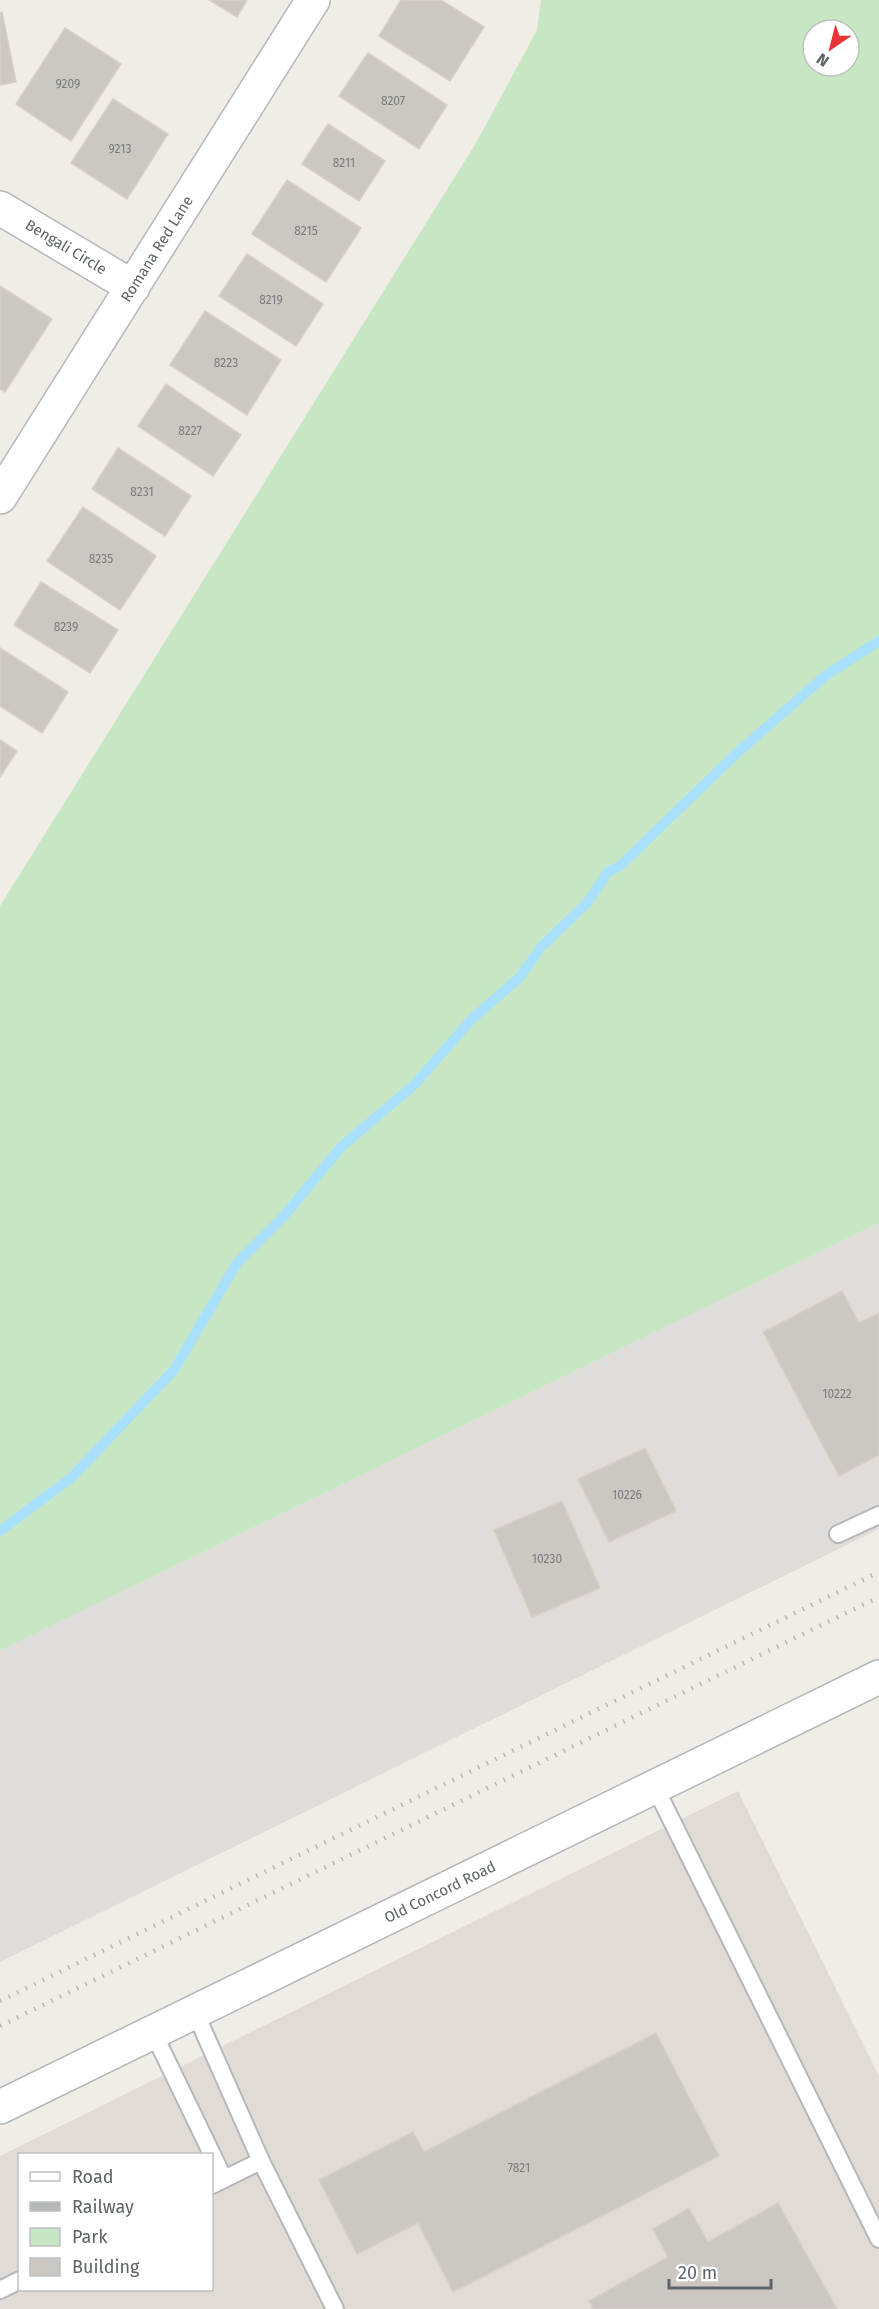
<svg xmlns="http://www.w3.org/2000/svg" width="879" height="2309" font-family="'Fira Sans',sans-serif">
	<rect width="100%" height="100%" fill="#f0ede7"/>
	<path fill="#dfdcd9" d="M879,1223v306l-879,433v-311z"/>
	<path fill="#e0dcd5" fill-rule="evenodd" d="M738,1791l141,285v233h-879v-153zM20,2154h192v136h-192z"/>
	<path fill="#c7e7c4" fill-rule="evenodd" d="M541,0h338v1223l-879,428v-745l476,-763 61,-113zM813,30h36v36h-36z"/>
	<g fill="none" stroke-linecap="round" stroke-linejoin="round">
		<path stroke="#a9e0fd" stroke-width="10" d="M0,1531l71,-53 103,-108 63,-107 47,-47 57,-69 73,-62 58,-66 48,-42 21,-30 46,-44 21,-31 12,-6 118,-114 87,-76 54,-35"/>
	</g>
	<path fill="#cbc8c3" stroke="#d5cfc5" stroke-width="1.5" d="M209,0h38l-10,17z
		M401,0h40l43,27 -34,54 -71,-45z
		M2,12l14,70 -16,3v-72z
		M65,28l56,36 -50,77 -55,-37z
		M368,53l79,52 -28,44 -80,-53z
		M113,99l55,35 -41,65 -56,-36z
		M328,124l57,37 -26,40 -57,-37z
		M287,180l74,48 -35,54 -74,-48z
		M247,254l76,50 -27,42 -77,-50z
		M0,286l52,33 -47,73 -5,-3z
		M205,311l76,49 -34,55 -77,-50z
		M166,384l75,51 -28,41 -75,-50z
		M118,448l73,48 -26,40 -73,-47z
		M83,507l73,49 -36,54 -73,-49z
		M41,582l77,48 -28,43 -76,-48z
		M0,648l68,44 -26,41 -42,-27z
		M0,740l17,11 -17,26z
		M842,1291l17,32 20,-10v142l-40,21 -76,-144z
		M645,1448l31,63 -67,31 -31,-63z
		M562,1501l38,87 -68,29 -38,-87z
		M656,2033l63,123 -266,136 -35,-69 -61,31 -38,-74 94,-48 11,20z
		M778,2203l59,106h-244l-4,-8 79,-44 -15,-28 36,-21 19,34z"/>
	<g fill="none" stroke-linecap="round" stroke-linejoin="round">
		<g stroke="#b4b7bb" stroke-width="20">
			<path id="lane" d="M838,1534l41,-19
				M655,1787l224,452
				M195,2012l66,149 74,148
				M153,2032l71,147
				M212,2185l49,-24
				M0,2290l20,-10"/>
		</g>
		<g stroke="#b4b7bb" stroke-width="36">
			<path id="street" d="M0,208l133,79
				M0,497l313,-497"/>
		</g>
		<g stroke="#b3b7bb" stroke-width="36">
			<path id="secondary" d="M0,2107l879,-430"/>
		</g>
		<use href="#lane" stroke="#fff" stroke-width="16"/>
		<use href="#street" stroke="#fff" stroke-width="33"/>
		<use href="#secondary" stroke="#fff" stroke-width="33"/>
		<path stroke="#b5b6b7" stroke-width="4.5" stroke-dasharray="1.5 8" stroke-linecap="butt" d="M0,2001l879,-429
			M0,2026l879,-429"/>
	</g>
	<g text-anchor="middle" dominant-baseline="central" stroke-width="4.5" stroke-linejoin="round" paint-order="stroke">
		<g font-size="12" fill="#797c7e">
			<text x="68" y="84">9209</text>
			<text x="393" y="101">8207</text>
			<text x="120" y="149">9213</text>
			<text x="344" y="163">8211</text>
			<text x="306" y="231">8215</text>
			<text x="271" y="300">8219</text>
			<text x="226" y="363">8223</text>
			<text x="190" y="431">8227</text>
			<text x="142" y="492">8231</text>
			<text x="101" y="559">8235</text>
			<text x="66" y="627">8239</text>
			<text x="837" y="1394">10222</text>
			<text x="627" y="1495">10226</text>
			<text x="547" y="1559">10230</text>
			<text x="519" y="2168">7821</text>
		</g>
		<g font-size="15" fill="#5e6367" stroke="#fff">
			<text transform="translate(66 247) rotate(31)">Bengali Circle</text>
			<text transform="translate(157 249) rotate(-58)">Romana Red Lane</text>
			<text transform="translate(440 1892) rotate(-26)">Old Concord Road</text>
		</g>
	</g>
	<rect x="18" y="2153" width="195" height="138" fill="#ffffff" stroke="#bfc1c2" stroke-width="1.5"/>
	<rect x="30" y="2172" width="30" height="9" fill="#ffffff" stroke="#bfc1c2" stroke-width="1.5"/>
	<text x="72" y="2183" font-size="18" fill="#5e6367">Road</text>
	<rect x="30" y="2202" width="30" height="9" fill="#b5b6b7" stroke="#bfc1c2" stroke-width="1.5"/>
	<text x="72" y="2213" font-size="18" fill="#5e6367">Railway</text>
	<rect x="30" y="2228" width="30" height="18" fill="#c7e7c4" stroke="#bfc1c2" stroke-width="1.5"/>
	<text x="72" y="2243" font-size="18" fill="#5e6367">Park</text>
	<rect x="30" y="2258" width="30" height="18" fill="#cbc8c3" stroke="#bfc1c2" stroke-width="1.5"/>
	<text x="72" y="2273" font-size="18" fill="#5e6367">Building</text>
	<g transform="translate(831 48) rotate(215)"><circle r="28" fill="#ffffff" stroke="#bfc1c2" stroke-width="1.5"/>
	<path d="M0-4.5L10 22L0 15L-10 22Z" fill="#e63637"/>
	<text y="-9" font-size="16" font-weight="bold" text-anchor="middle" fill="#5e6367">N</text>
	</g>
	<path d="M669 2279v9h102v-9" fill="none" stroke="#5e6367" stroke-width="3"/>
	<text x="678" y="2279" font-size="18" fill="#5e6367" stroke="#ffffff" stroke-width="4.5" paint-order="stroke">20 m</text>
</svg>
